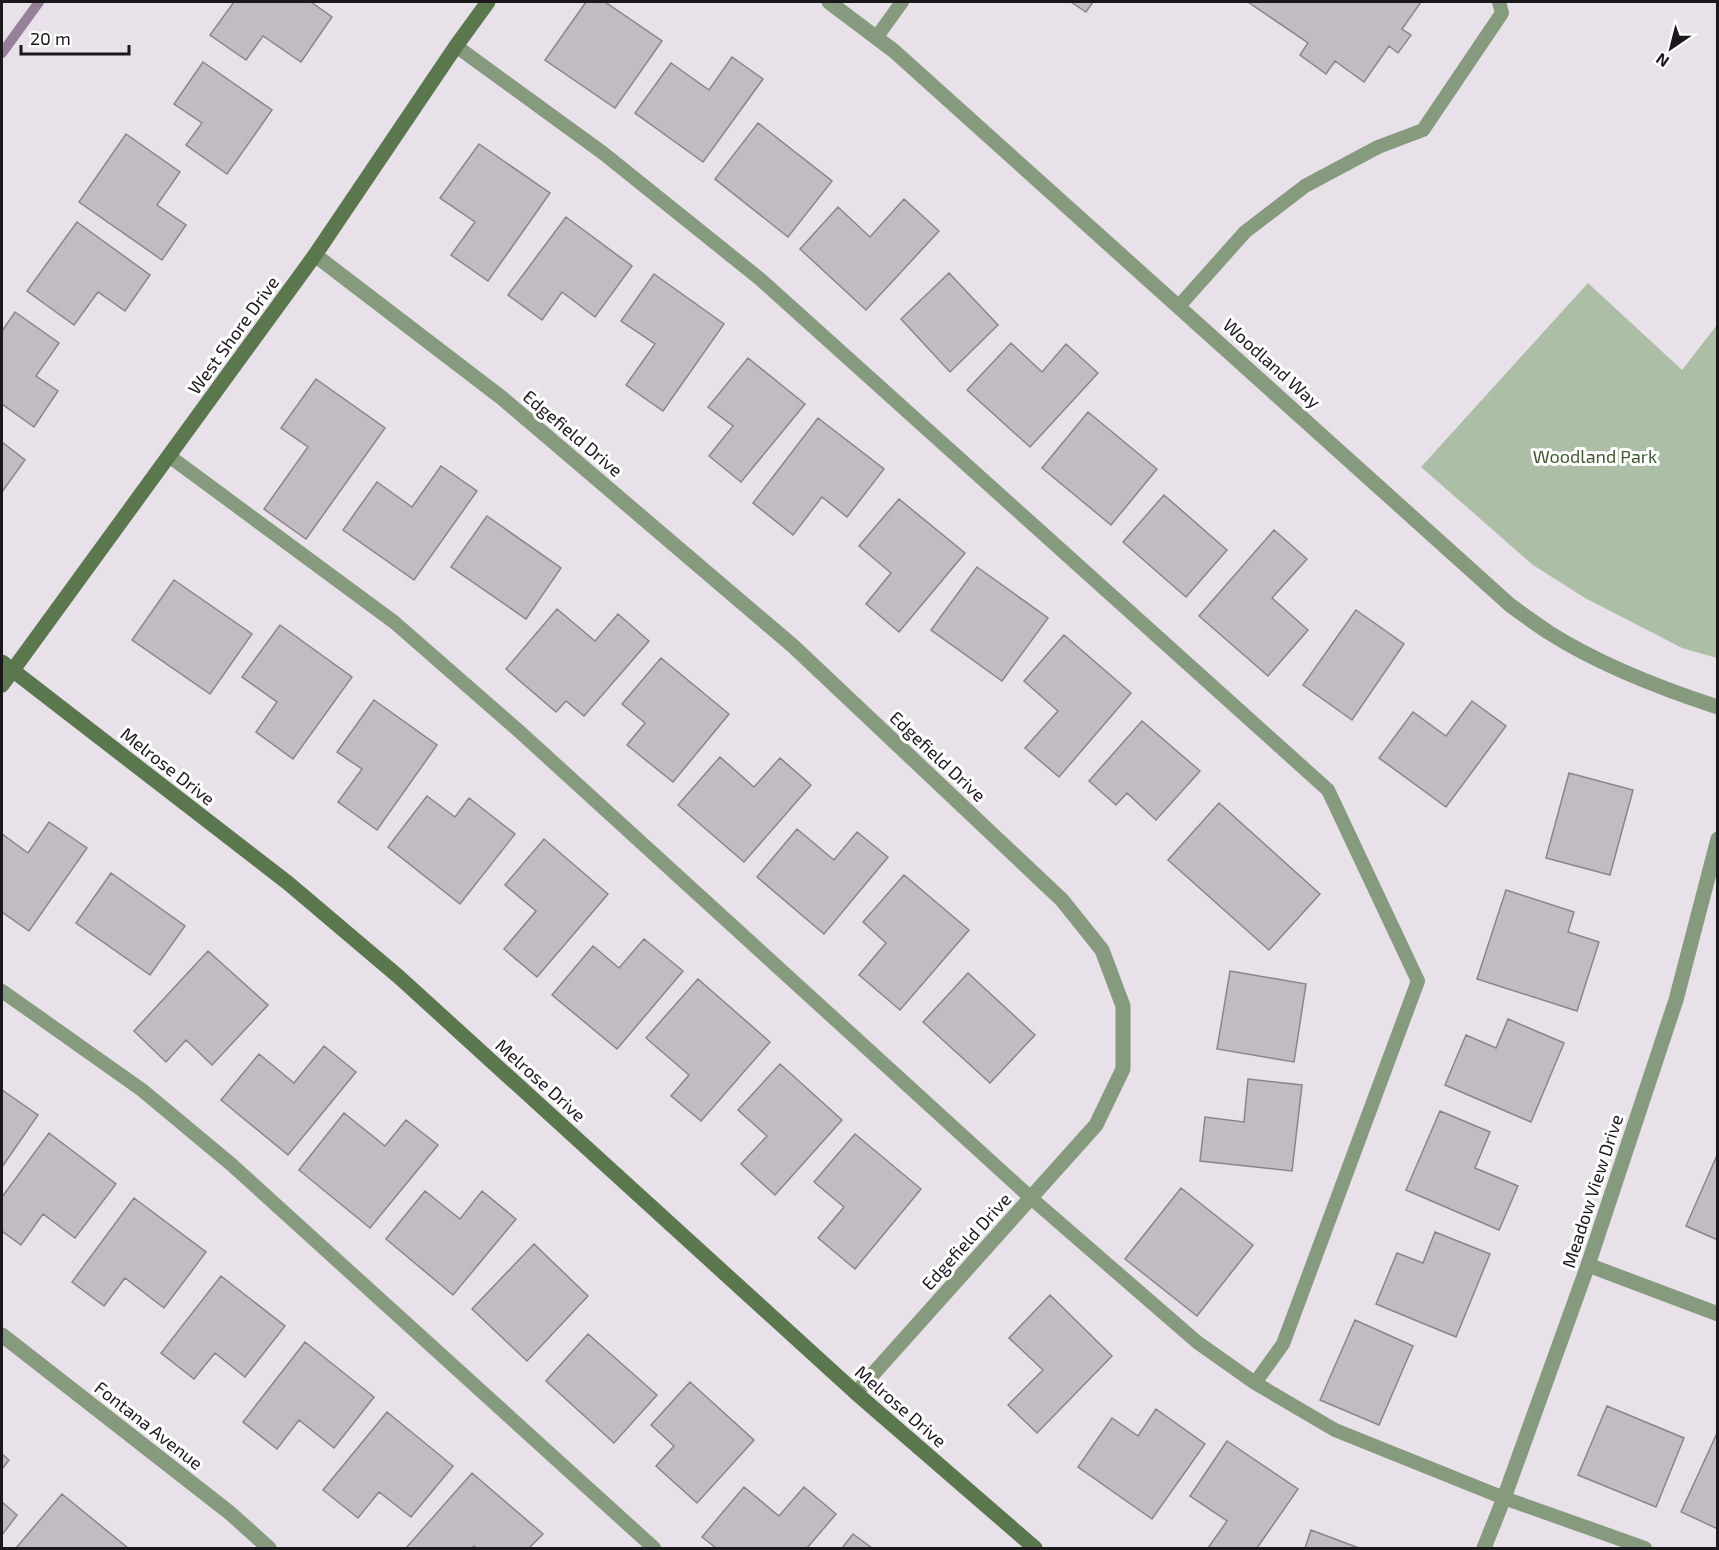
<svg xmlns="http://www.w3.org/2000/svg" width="1719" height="1550" font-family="'Exo 2',sans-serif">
	<rect width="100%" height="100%" fill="#e8e1e9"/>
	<path fill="#acbea5" d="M1588,283l94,87 35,-45v333l-35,-10 -97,-50 -52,-33 -112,-98z"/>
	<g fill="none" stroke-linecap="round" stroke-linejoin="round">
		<path stroke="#968199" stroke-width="10" d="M2,53l37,-51"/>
	</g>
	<path fill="#c2bbc4" stroke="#8b848c" stroke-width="1.5" d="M234,2h77l21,15 -31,45 -38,-26 -17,24 -36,-25z
		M586,2h19l57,39 -47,67 -70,-48z
		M1071,2h22l-7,10z
		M1248,2h173l-19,27 9,6 -13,18 -9,-7 -25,36 -29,-21 -9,13 -26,-19 8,-12z
		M732,57l31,22 -60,83 -68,-49 36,-50 38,27z
		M203,62l69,48 -45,64 -41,-29 16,-22 -28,-19z
		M758,123l74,58 -44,56 -73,-58z
		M126,134l54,38 -23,33 29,20 -24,35 -83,-58z
		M479,144l71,49 -62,88 -37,-26 24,-33 -35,-24z
		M904,199l35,32 -73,79 -66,-61 38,-42 32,30z
		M566,217l66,49 -37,51 -33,-25 -20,28 -34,-25z
		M77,222l73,53 -25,36 -27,-19 -24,33 -47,-34z
		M949,273l49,52 -48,47 -49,-53z
		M654,274l70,50 -61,87 -37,-26 29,-41 -34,-23z
		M15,312l44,31 -23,33 22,15 -24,36 -32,-23v-73z
		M1011,343l31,29 24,-28 32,29 -68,74 -63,-57z
		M748,358l57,46 -64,78 -32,-26 24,-30 -25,-19z
		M316,379l69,49 -79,111 -42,-30 44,-62 -27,-19z
		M1088,412l69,57 -46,56 -69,-57z
		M818,418l66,51 -37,48 -25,-20 -29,38 -40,-32z
		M2,442l23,18 -23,32z
		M441,466l36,25 -63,89 -71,-50 34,-48 35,25z
		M1164,495l63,55 -41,47 -63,-55z
		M899,499l66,54 -66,79 -33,-28 25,-31 -32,-27z
		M487,516l74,52 -35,51 -75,-52z
		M1274,530l33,29 -35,39 36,32 -40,46 -69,-60z
		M977,567l71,51 -46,63 -71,-51z
		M174,580l78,54 -42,60 -78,-54z
		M557,609l38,32 23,-27 31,27 -65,75 -18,-15 -10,11 -50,-43z
		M1356,610l48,34 -52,76 -49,-35z
		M280,625l72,52 -59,82 -37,-27 21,-30 -35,-25z
		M1064,635l67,58 -72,84 -34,-29 33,-37 -34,-30z
		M661,658l68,56 -56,68 -46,-37 18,-22 -23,-19z
		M374,700l63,45 -60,85 -39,-28 24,-33 -25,-17z
		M1472,701l34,25 -60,81 -67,-49 34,-46 33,24z
		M1142,721l58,50 -44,49 -29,-27 -11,12 -27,-24z
		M720,757l34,30 26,-29 31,27 -67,77 -66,-57z
		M1569,773l64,17 -23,85 -64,-17z
		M427,796l28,21 14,-19 46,36 -55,70 -72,-57z
		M1219,803l101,91 -51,56 -101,-90z
		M49,822l38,26 -58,83 -27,-19v-78l26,19z
		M797,829l37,31 23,-28 31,25 -64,77 -67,-57z
		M544,839l64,55 -71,83 -33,-28 32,-38 -31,-26z
		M111,873l74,53 -35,49 -74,-52z
		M904,875l65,55 -69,80 -41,-35 27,-32 -23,-21z
		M1506,890l68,22 -6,20 31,10 -22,69 -100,-32z
		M644,939l39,32 -66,78 -65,-54 41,-49 26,22z
		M208,951l60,54 -56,60 -26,-25 -20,22 -32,-31z
		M1230,971l76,13 -12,78 -77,-13z
		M968,973l67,62 -45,48 -67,-61z
		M698,979l72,63 -69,79 -30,-25 18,-21 -43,-37z
		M1508,1019l56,24 -33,79 -86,-37 21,-50 30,13z
		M324,1046l32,26 -68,83 -67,-55 38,-46 35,29z
		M780,1064l62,56 -67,75 -34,-31 26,-28 -29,-26z
		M1248,1079l54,6 -10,86 -92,-10 5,-44 39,5z
		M2,1090l36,25 -36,52z
		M1440,1111l50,21 -15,36 43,18 -19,44 -93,-40z
		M344,1113l41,33 21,-26 32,25 -68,83 -71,-58z
		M49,1133l67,51 -41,54 -32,-24 -22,31 -19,-14v-34z
		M855,1134l66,55 -66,80 -37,-31 26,-31 -30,-25z
		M1718,1153v87l-32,-14z
		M1181,1188l72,57 -56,71 -72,-57z
		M425,1191l35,28 22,-28 34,28 -63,76 -67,-56z
		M134,1198l72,54 -42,56 -39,-30 -21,28 -32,-24z
		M1435,1232l55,22 -34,83 -80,-33 21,-51 26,10z
		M534,1244l54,52 -61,65 -55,-52z
		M221,1276l64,50 -40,51 -30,-24 -21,26 -33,-26z
		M1050,1295l62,61 -75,77 -29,-28 35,-35 -34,-32z
		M1355,1320l58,26 -34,79 -59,-25z
		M588,1334l69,61 -43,48 -68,-62z
		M305,1342l69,55 -40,51 -35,-28 -22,29 -34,-27z
		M690,1382l64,58 -57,63 -41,-37 18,-20 -23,-21z
		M1607,1406l77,32 -28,69 -78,-32z
		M1156,1409l49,35 -53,75 -74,-52 34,-49 26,18z
		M387,1412l66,54 -42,51 -32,-25 -21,26 -35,-28z
		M1718,1431v98l-37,-17z
		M1227,1441l71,48 -41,59h-49l19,-27 -37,-25z
		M2,1454l7,6 -7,9z
		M472,1473l71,61 -14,14h-53l-2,-2 -2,2h-66z
		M744,1487l35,29 25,-29 32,27 -29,34h-91l-14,-11z
		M62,1494l66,54h-112z
		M2,1502l15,13 -15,20z
		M1311,1530l48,18h-54z
		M853,1534l19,14h-30z"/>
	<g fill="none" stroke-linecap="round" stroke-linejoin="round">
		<path stroke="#869a7e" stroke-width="14" d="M876,38l26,-36
			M456,46l147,107 157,126 568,511 90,191 -135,363 -28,39
			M1179,306l66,-74 60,-46 73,-39 45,-17 79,-117 -3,-11
			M169,456l225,166 126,110 511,466 166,144 58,41 80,47 169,68 141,50
			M2,991l140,99 90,75 422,383"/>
		<path stroke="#869a7e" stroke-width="15" d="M829,2l65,49 616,554c12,9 25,18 38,27 52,33 111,56 170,75
			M315,255l187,143 291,248 269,254 40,50 21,56v63l-27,56 -240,268
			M1588,1265l130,49
			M2,1335l228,178 39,35
			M1484,1548l20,-50 84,-233 88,-265 42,-161"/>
		<path stroke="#5a774e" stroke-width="15" d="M2,662l286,221 111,94 457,416 179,155
			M2,685l313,-430 141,-209 32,-44"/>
	</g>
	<g text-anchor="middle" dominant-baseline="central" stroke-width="6" stroke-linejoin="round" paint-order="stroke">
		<g font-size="18" fill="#1b181b" stroke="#fff">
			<text transform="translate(233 335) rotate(-54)">West Shore Drive</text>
			<text transform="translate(1272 363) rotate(42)">Woodland Way</text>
			<text transform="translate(573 433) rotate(40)">Edgefield Drive</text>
			<text transform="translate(938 756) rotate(43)">Edgefield Drive</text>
			<text transform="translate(168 766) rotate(38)">Melrose Drive</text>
			<text transform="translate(541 1080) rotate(42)">Melrose Drive</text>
			<text transform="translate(1592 1191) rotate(-72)">Meadow View Drive</text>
			<text transform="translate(966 1241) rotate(-48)">Edgefield Drive</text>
			<text transform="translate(901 1406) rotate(41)">Melrose Drive</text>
			<text transform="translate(149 1425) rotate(38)">Fontana Avenue</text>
		</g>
		<g font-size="18" fill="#3d5a30" stroke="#fff">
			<text x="1595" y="456">Woodland Park</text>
		</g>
	</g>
	<rect width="1719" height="1550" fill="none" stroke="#1b181b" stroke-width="6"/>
	<g transform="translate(1671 48) rotate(215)" stroke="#ffffff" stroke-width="4.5" paint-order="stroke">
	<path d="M0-4.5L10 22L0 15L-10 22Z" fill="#1b181b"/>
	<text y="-9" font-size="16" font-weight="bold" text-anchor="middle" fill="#1b181b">N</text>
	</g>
	<path d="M21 45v9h108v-9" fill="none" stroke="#1b181b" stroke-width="3"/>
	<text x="30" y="45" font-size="18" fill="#1b181b" stroke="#ffffff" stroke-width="4.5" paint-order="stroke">20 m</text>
</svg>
